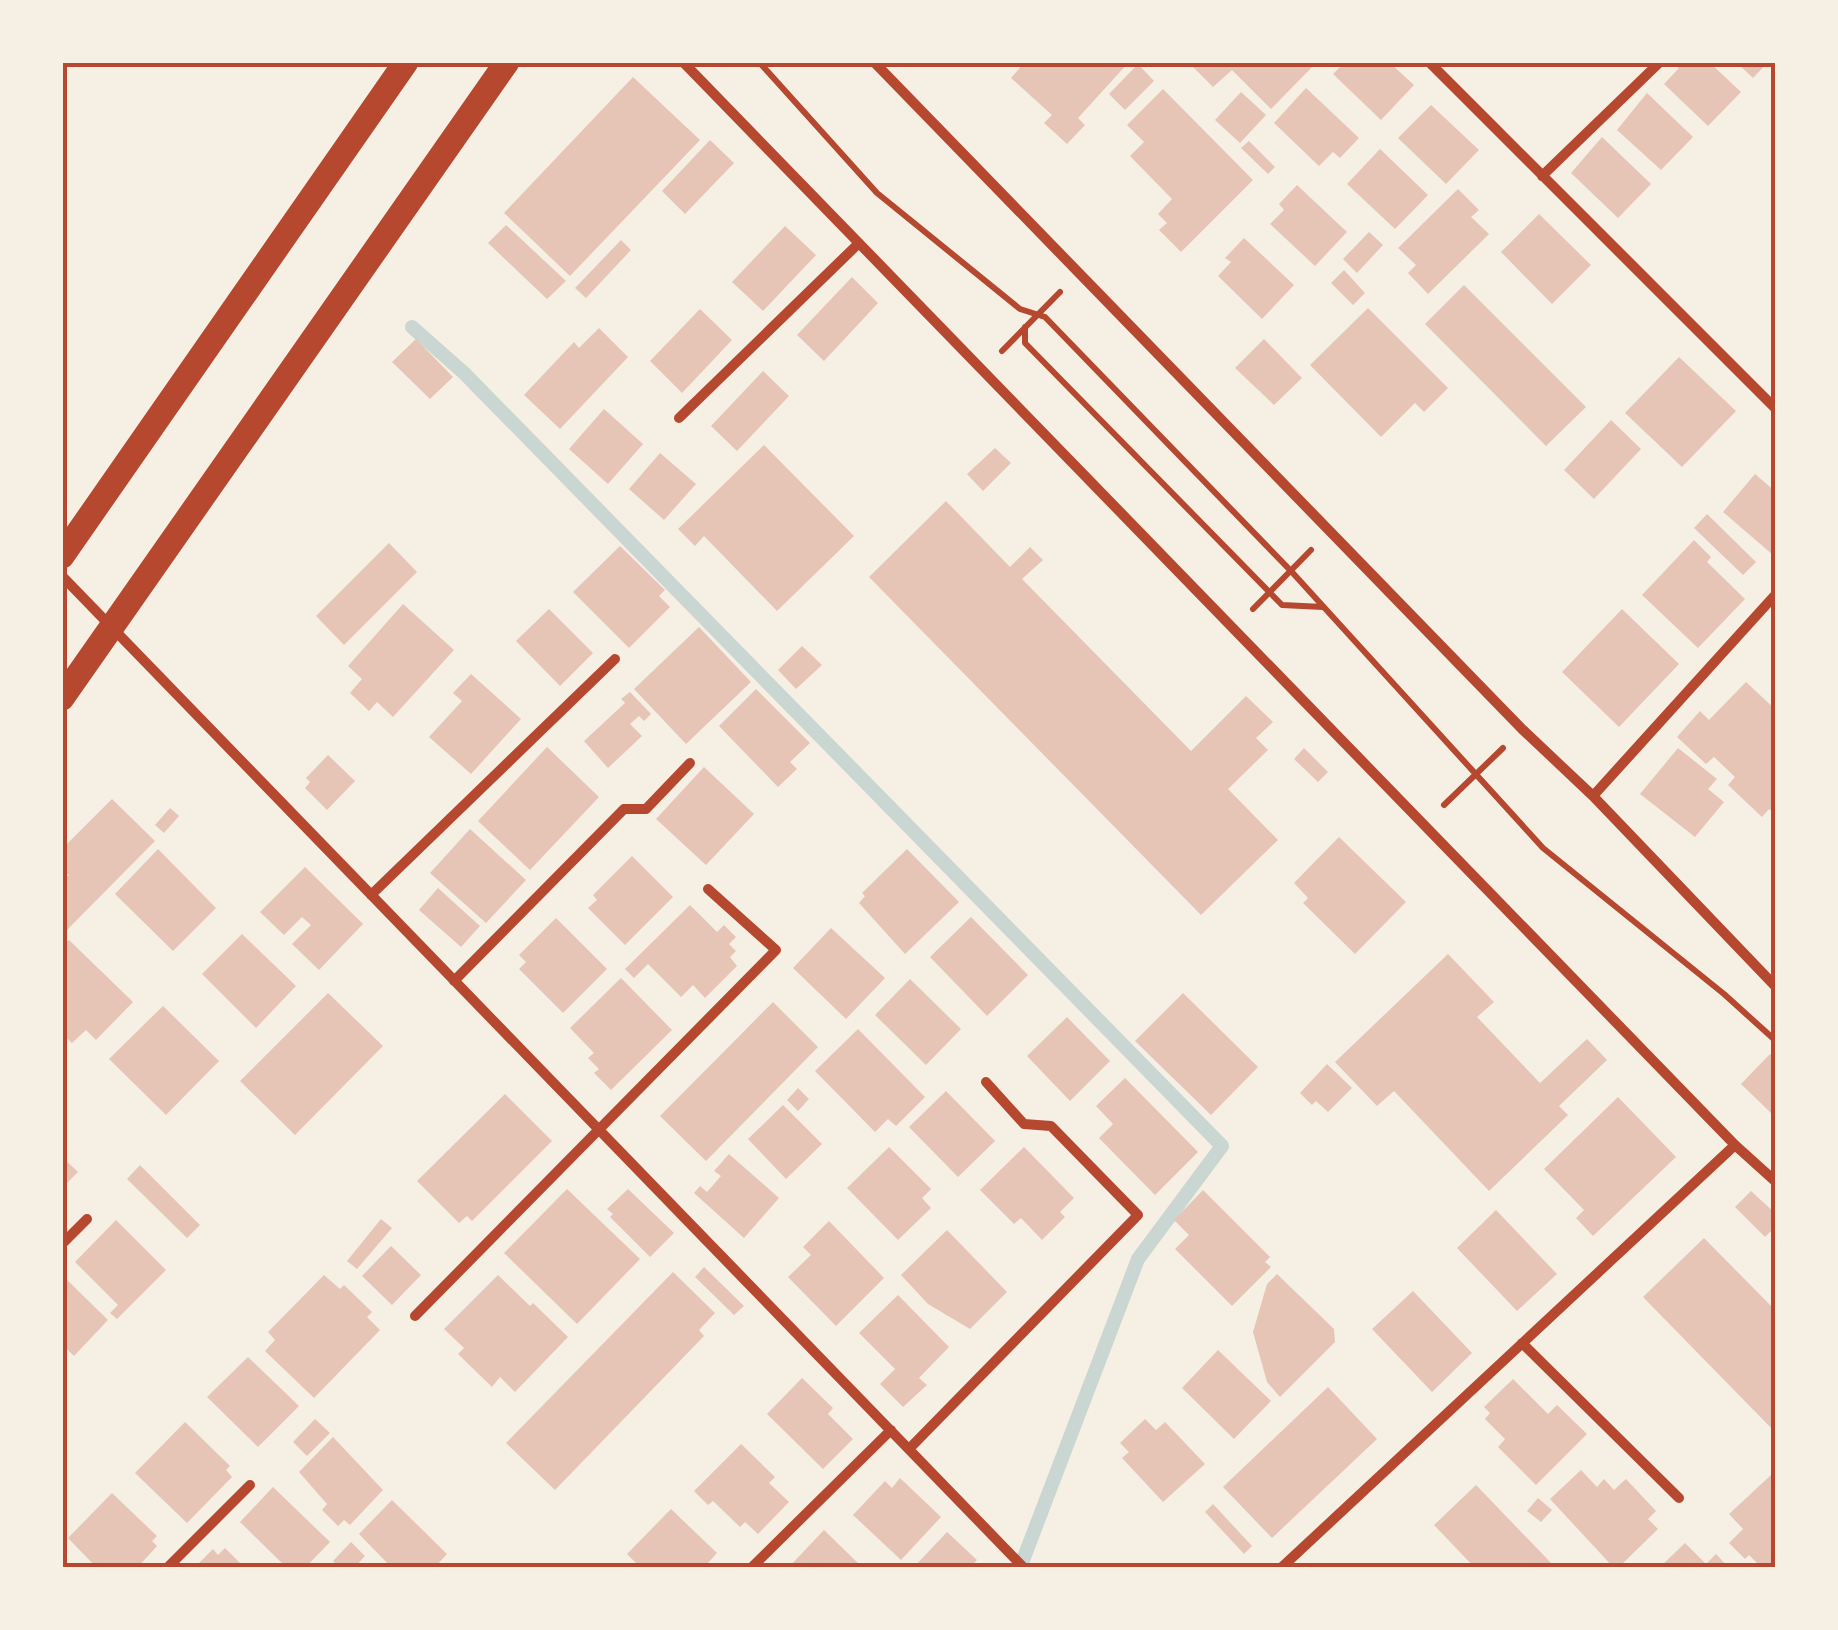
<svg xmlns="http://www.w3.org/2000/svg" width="1838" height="1630" font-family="'PT Sans Narrow',sans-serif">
	<rect width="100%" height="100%" fill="#f6efe4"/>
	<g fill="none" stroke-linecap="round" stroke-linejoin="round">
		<path stroke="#c9d6d2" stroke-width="14" d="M412,327l52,46 758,773 -84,113 -118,309"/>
	</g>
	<path fill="#e6c5b7" d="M1025,62h104l-51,56 7,7 -18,19 -23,-21 8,-8 -41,-37z
		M1188,62h129l-46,47 -39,-39 -19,17z
		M1345,62h44l25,23 -33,35 -48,-46z
		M1679,62h30l32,30 -33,34 -44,-42 15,-16 -4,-2z
		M1736,62h32l-15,16z
		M1138,64l16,17 -29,29 -16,-16z
		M633,77l67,63 -130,136 -66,-63z
		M1306,88l53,50 -19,20 -7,-6 -14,14 -45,-43z
		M1163,89l90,91 -72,72 -22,-22 8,-7 -9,-9 14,-15 -42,-43 14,-14 -17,-17z
		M1241,92l25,23 -26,28 -25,-23z
		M1647,93l46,44 -32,33 -44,-40z
		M1431,105l48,45 -33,34 -48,-46z
		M1602,137l49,47 -33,34 -47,-45z
		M710,140l24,23 -49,51 -23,-23z
		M1249,141l26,26 -7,7 -27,-26z
		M1380,149l48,46 -33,34 -48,-45z
		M1297,185l50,47 -32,34 -45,-42 14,-14 -5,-6z
		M1458,189l21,21 -8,7 18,17 -61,60 -20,-21 8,-8 -18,-17z
		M1539,214l52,51 -39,39 -51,-52z
		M506,225l60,56 -19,18 -59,-56z
		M785,226l31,29 -53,56 -31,-29z
		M1369,232l14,13 -26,28 -14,-14z
		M1244,238l50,47 -32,34 -44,-43 13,-14 -6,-4z
		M621,240l10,10 -45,48 -11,-10z
		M1344,270l21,23 -12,12 -22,-22z
		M852,277l26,26 -54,58 -27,-26z
		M1464,285l122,122 -40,39 -121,-122z
		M1368,308l80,80 -24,24 -9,-9 -34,34 -71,-72z
		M700,309l32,31 -50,53 -32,-32z
		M599,328l29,29 -68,72 -36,-34 50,-53 5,6z
		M416,339l37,38 -23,22 -38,-37z
		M1264,339l38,39 -28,27 -39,-37z
		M1679,357l57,54 -54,56 -57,-54z
		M763,371l26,25 -52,55 -26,-25z
		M604,409l39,35 -35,40 -39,-35z
		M1611,420l30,29 -47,50 -30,-29z
		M764,445l90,91 -77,75 -73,-75 -9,10 -17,-17z
		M995,448l16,15 -28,28 -16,-17z
		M660,453l36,31 -32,36 -35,-31z
		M1755,474l21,18v60l-3,3 -50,-43z
		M946,501l64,66 20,-20 13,13 -21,19 169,172 55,-55 27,26 -17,16 12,12 -40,39 50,51 -77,75 -332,-338z
		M1707,514l49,48 -13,13 -49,-47z
		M1694,540l17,17 -4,5 38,37 -47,49 -56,-53z
		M389,543l28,29 -73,73 -28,-29z
		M620,546l45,44 -6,6 11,11 -41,41 -56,-56z
		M403,604l51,46 -61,67 -16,-15 -8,9 -19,-18 12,-14 -14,-13z
		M549,609l44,44 -33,33 -44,-45z
		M1622,609l57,55 -60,63 -57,-55z
		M699,627l52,55 -65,62 -52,-55z
		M802,646l20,19 -26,24 -18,-19z
		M471,674l50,45 -50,55 -42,-37 33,-36 -9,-8z
		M1746,682l30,28v105l-7,-6 -7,8 -34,-32 7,-8 -21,-20 -8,7 -29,-27 23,-26 9,9z
		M756,689l54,54 -20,19 7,7 -19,18 -59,-61z
		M630,692l21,22 -7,7 -5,-5 -9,8 12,12 -34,32 -24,-27 41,-38 -4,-4z
		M547,747l52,50 -69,73 -52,-49z
		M1304,748l24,24 -10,10 -24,-23z
		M1678,748l39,31 -9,10 16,13 -29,35 -55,-43z
		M328,755l27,26 -28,29 -22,-22 5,-6 -4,-4z
		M704,767l50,47 -48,51 -50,-46z
		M112,799l43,42 -93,94v-56l7,-4 -7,-5v-21z
		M170,808l9,8 -15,17 -9,-8z
		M470,829l56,51 -40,43 -56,-50z
		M1339,837l67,65 -51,52 -52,-51 5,-5 -14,-15z
		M158,849l58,59 -43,43 -58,-57z
		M907,849l52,53 -54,52 -46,-51 6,-7 -3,-3z
		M632,856l41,41 -48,48 -37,-37 9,-8 -4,-5z
		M305,867l58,57 -44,46 -27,-26 19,-19 -9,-8 -18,18 -24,-23z
		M438,888l42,38 -19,21 -42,-37z
		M690,905l27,27 7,-7 12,12 -7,7 7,7 -6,6 7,9 -32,32 -12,-13 -12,12 -33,-33 -14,14 -9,-9z
		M971,917l57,58 -41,41 -57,-59z
		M556,918l51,51 -44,44 -44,-44 7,-7 -7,-7z
		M831,928l54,50 -39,41 -53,-51z
		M242,934l54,52 -40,42 -54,-54z
		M69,940l64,62 -37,38 -10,-10 -14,13 -10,-9v-88z
		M1448,954l46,48 -17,15 63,66 47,-44 20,21 -48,46 9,9 -79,76 -95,-100 -17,15 -42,-44z
		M621,978l51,52 -61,60 -17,-17 5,-4 -11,-11 6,-5 -24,-25z
		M910,979l51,50 -35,36 -51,-50z
		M328,993l55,53 -88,89 -55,-54z
		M1183,993l75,74 -47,48 -76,-74z
		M773,1002l45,45 -112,114 -46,-45z
		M163,1006l56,55 -53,54 -57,-56z
		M1067,1017l43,44 -40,40 -43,-45z
		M858,1029l67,68 -29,29 -8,-7 -13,13 -60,-61z
		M1770,1054l6,5v50l-5,4 -30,-29z
		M1327,1064l25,24 -24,24 -12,-11 -4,4 -12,-12z
		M1125,1078l73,74 -43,43 -56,-57 14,-14 -17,-18z
		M798,1088l11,11 -11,12 -11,-11z
		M946,1091l49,50 -37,36 -49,-50z
		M505,1094l47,47 -80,80 -5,-5 -8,7 -42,-42z
		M1618,1097l58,60 -83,79 -17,-18 8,-8 -40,-41z
		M783,1105l39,39 -36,35 -38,-40z
		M889,1147l42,42 -9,9 9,10 -33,32 -51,-52z
		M1024,1147l50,51 -14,14 5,5 -23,23 -21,-22 -7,6 -34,-34z
		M729,1154l50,44 -35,40 -50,-45 6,-7 7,6 14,-16 -7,-5z
		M62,1157l16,15 -16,16z
		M140,1165l60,60 -13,13 -60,-59z
		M567,1189l73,70 -63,65 -73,-71z
		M628,1189l46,44 -24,24 -40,-40 3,-3 -6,-5z
		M1203,1190l67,67 -5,5 6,5 -39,39 -57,-57 14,-14 -15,-15z
		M1751,1191l25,23v12l-11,11 -30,-30z
		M1496,1210l61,64 -40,37 -60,-63z
		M381,1219l11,9 -35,41 -10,-8z
		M116,1220l50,50 -49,49 -7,-6 8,-8 -43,-43z
		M829,1221l55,57 -48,48 -48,-49 23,-22 -8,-8z
		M947,1230l60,62 -37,37 -42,-25 -27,-29z
		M1704,1238l72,73v122l-133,-136z
		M391,1246l30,29 -29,30 -30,-29z
		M704,1267l40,39 -10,9 -39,-38z
		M673,1272l42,41 -16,17 5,6 -149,154 -49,-47z
		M1277,1274l57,55 1,13 -55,55 -13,-15 -14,-50 14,-48z
		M62,1275l46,45 -34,36 -12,-12z
		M324,1275l16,14 4,-4 28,27 -5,5 13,13 -66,68 -49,-47 10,-11 -7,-8z
		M498,1275l32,31 3,-3 35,34 -53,55 -15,-15 -8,10 -34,-33 6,-6 -20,-19z
		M1413,1291l59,62 -40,39 -60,-63z
		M898,1295l51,52 -30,31 8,7 -24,22 -23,-23 15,-15 -36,-36z
		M1218,1350l53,51 -37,38 -52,-51z
		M248,1357l51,49 -41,41 -51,-50z
		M802,1378l31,30 -5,6 25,25 -30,30 -56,-55z
		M1513,1379l35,35 9,-9 30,29 -51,51 -38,-38 7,-8 -20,-20 5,-6 -6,-6z
		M1328,1387l49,52 -105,99 -49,-51z
		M315,1419l15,14 -23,23 -14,-14z
		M1145,1419l11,11 9,-8 40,42 -42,38 -41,-44 7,-6 -9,-9z
		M185,1422l45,44 -4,4 6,7 -45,46 -52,-50z
		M333,1437l50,53 -33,35 -6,-5 -6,6 -16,-16 5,-6 -28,-32z
		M741,1444l34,33 -6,6 20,19 -31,32 -13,-12 -5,5 -27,-26 -5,4 -14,-14z
		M1581,1470l16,17 7,-8 10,11 12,-11 30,32 -8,8 10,10 -40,39h-4l-64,-69z
		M1771,1475l5,4v80l-9,9h-5l-13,-13 -4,4 -16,-16 14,-14 -14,-15z
		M900,1478l41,39 -40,43 -48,-45 32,-34 7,7z
		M1476,1485l77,80 -2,3h-76l-41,-43z
		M273,1487l57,55 -25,26h-18l-47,-46z
		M112,1493l45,43 -5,5 5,5 -20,22h-40l-29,-30z
		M1538,1498l14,12 -11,12 -14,-11z
		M392,1500l55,54 -13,14h-42l-33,-34z
		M1213,1504l39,42 -8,8 -39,-42z
		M671,1509l46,44 -10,11 4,4h-70l-14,-14z
		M824,1530l39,38h-75z
		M947,1532l30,28 -8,8h-56z
		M351,1542l14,14 -11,12h-14l-7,-7z
		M1685,1543l21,21 10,-10 13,14h-70z
		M225,1548l20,20h-51l19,-19 5,6z"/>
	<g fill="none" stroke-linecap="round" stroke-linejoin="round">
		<path stroke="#b5482f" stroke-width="6" d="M759,62l118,131 143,116 25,8 246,254 252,277 181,146 52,47
			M1025,327v16l257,262 41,2
			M1002,351l58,-59
			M1253,609l58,-59
			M1444,805l59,-57"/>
		<path stroke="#b5482f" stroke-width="10" d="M683,62l1052,1083 41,37
			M874,62l648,667 71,67 183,191
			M1429,62l347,347
			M1542,176l118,-114
			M679,418l180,-175
			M62,576l962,992
			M1593,796l183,-202
			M371,895l244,-236
			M454,981l170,-172h22l44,-46
			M62,1244l25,-25
			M415,1316l361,-366 -68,-61
			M1522,1343l157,155
			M909,1449l229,-234 -87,-89 -27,-2 -38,-42
			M167,1568l83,-83
			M751,1568l140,-138
			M1281,1568l454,-423"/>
		<path stroke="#b5482f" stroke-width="25" d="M62,556l344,-494
			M62,698l445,-636"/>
	</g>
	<rect width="1838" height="1630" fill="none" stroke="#f6efe4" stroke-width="130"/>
	<rect x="65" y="65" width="1708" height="1500" fill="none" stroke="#b5482f" stroke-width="4"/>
</svg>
